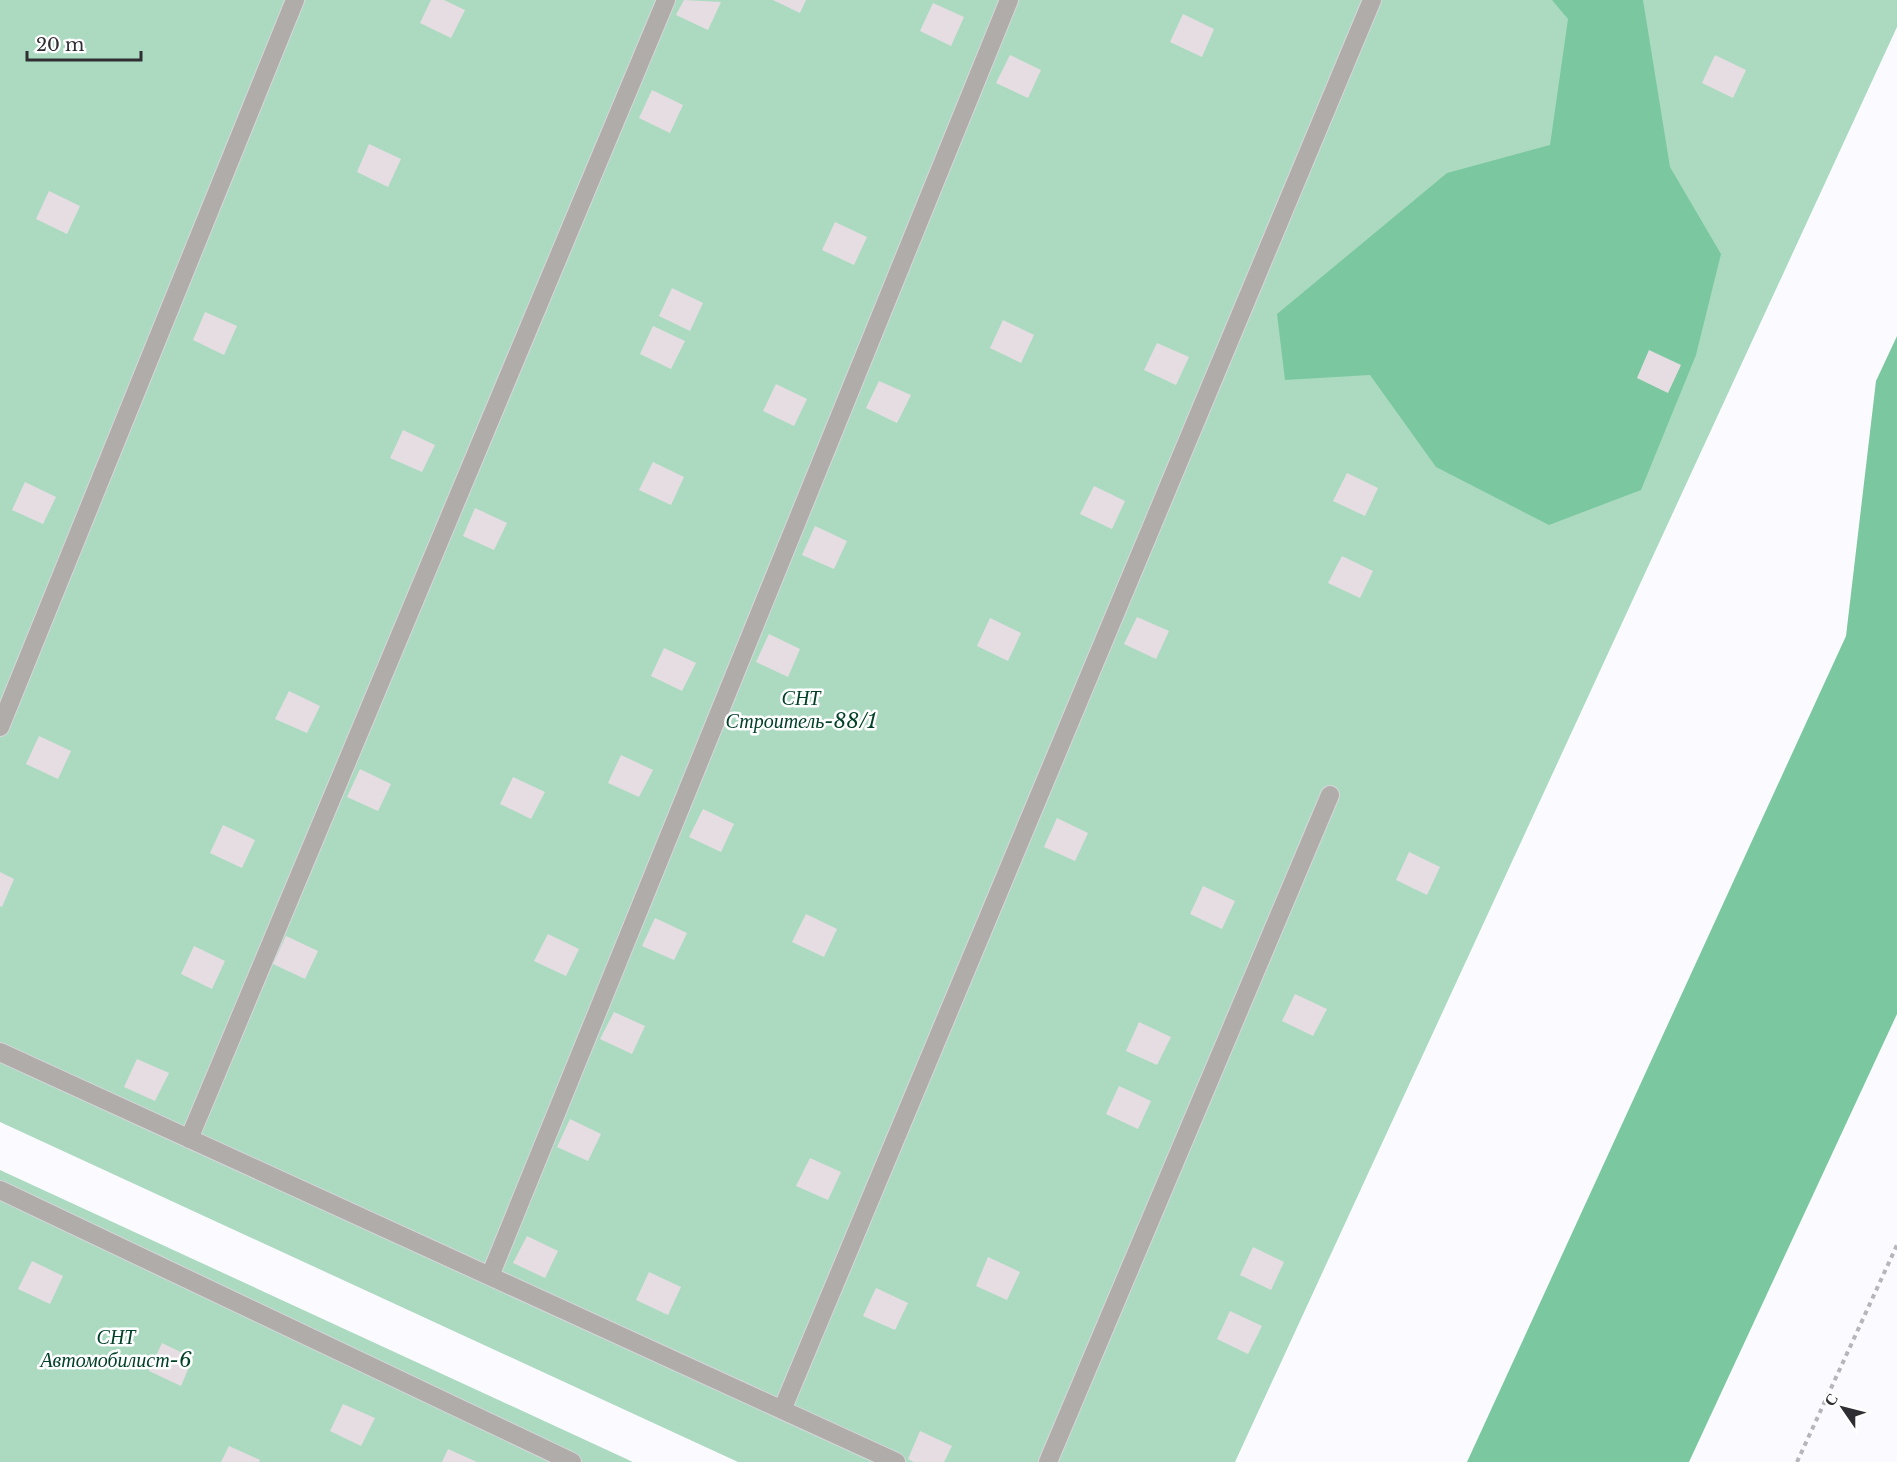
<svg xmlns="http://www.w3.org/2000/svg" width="1897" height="1462" font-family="'Libre Baskerville',serif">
	<rect width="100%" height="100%" fill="#fbfbff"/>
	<path fill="#acdac1" d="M0,0h1897v27l-662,1435h-497l-738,-340z
		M0,1170l633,292h-633z"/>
	<path fill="#7bc8a0" d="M1552,0h91l27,167 51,87 -25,101 -55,135 -92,35 -113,-58 -66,-92 -85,5 -8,-66 170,-141 103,-28 18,-126z
		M1897,336v678l-208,448h-222l379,-826 30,-255z"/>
	<path fill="#e6dde2" d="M431,0h13l21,10 -14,28 -31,-15z
		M684,0l37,2 -13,28 -32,-15z
		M773,0h33l-6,13z
		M933,3l31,14 -13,29 -31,-15z
		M1183,14l31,15 -12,28 -32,-15z
		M1010,55l31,15 -13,28 -32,-15z
		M1715,55l31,15 -13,28 -31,-15z
		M652,90l31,15 -13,28 -31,-15z
		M369,144l32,15 -13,28 -31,-15z
		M49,191l31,15 -13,28 -31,-15z
		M835,222l32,15 -13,28 -32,-15z
		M672,288l31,15 -13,28 -31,-15z
		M205,312l32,14 -13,29 -31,-15z
		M1003,320l31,15 -13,28 -31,-15z
		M653,326l32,15 -14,28 -31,-15z
		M1157,343l32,14 -13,28 -32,-15z
		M1649,350l32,15 -13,28 -31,-15z
		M879,381l32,14 -14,28 -31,-15z
		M776,384l31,15 -13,27 -31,-15z
		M403,430l32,15 -13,27 -32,-14z
		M653,462l31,15 -13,28 -32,-15z
		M1347,473l31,15 -13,28 -32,-15z
		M25,482l31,15 -13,27 -31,-14z
		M1094,486l31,15 -13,28 -32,-15z
		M475,508l32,15 -13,27 -31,-14z
		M815,526l32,15 -13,28 -32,-14z
		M1342,556l31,15 -13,27 -32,-15z
		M1137,617l32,14 -13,28 -32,-15z
		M990,618l31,15 -13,28 -31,-15z
		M769,634l31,15 -12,28 -32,-15z
		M664,648l32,15 -14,28 -31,-15z
		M289,691l31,15 -13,27 -32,-14z
		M39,736l32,15 -13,28 -32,-15z
		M621,755l32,15 -14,27 -31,-14z
		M360,769l31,15 -13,27 -31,-14z
		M513,777l32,15 -14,27 -31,-15z
		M703,809l31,15 -13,28 -32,-15z
		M1057,818l31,15 -13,28 -31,-14z
		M223,825l32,15 -13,28 -32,-15z
		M1409,852l31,15 -13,28 -31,-15z
		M0,872l14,7 -12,28 -2,-1z
		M1203,886l32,15 -13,28 -32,-15z
		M806,914l31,15 -13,28 -32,-15z
		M655,918l32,15 -13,27 -32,-14z
		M548,934l31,15 -13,27 -32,-15z
		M286,936l32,15 -13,28 -32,-15z
		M194,946l31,15 -13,28 -31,-15z
		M1295,994l32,15 -14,27 -31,-15z
		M614,1012l31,14 -13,28 -32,-15z
		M1139,1022l32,15 -14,28 -31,-14z
		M137,1059l32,14 -14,28 -31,-14z
		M1119,1086l32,15 -13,28 -32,-15z
		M570,1119l31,15 -13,27 -31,-14z
		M810,1158l31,14 -13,28 -32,-14z
		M527,1236l31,15 -13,27 -32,-15z
		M1253,1247l31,15 -13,28 -31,-15z
		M988,1257l32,15 -13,28 -31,-14z
		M32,1261l31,15 -13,28 -32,-15z
		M649,1272l32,15 -13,28 -32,-15z
		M876,1288l32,15 -13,27 -32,-14z
		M1230,1311l32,15 -14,28 -31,-15z
		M162,1343l31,15 -12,28 -32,-15z
		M343,1404l32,14 -14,28 -31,-15z
		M920,1431l32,15 -8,16h-30l-6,-3z
		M229,1446l31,14 -1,2h-38z
		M448,1449l29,13h-35z"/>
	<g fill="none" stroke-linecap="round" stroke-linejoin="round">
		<g stroke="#d6d6da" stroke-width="20">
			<path id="lane" d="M0,727l295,-727
				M0,1052l896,410
				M189,1139l477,-1139
				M0,1190l572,272
				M490,1276l519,-1276
				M782,1410l590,-1410
				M1048,1462l282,-667"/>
		</g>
		<path stroke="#b6b6ba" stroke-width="4" stroke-dasharray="4.5 4.5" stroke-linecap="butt" d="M1797,1462l100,-217"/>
		<use href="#lane" stroke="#b0acaa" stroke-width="18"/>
	</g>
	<g text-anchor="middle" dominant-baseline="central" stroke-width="5" stroke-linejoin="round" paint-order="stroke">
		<g font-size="20" font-style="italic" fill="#004128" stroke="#fff">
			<text x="801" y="698">СНТ<tspan x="801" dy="23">Строитель-88/1</tspan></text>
			<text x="116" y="1337">СНТ<tspan x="116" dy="23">Автомобилист-6</tspan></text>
		</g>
	</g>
	<g transform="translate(1843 1408) rotate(305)" stroke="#ffffff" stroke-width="4.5" paint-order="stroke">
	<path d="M0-4.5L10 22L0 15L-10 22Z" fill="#2f2f33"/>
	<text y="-9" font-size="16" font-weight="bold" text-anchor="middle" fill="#2f2f33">С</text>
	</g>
	<path d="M27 51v9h114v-9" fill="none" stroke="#2f2f33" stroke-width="3"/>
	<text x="36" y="51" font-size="18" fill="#2f2f33" stroke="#ffffff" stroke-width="4.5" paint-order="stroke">20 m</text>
</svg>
